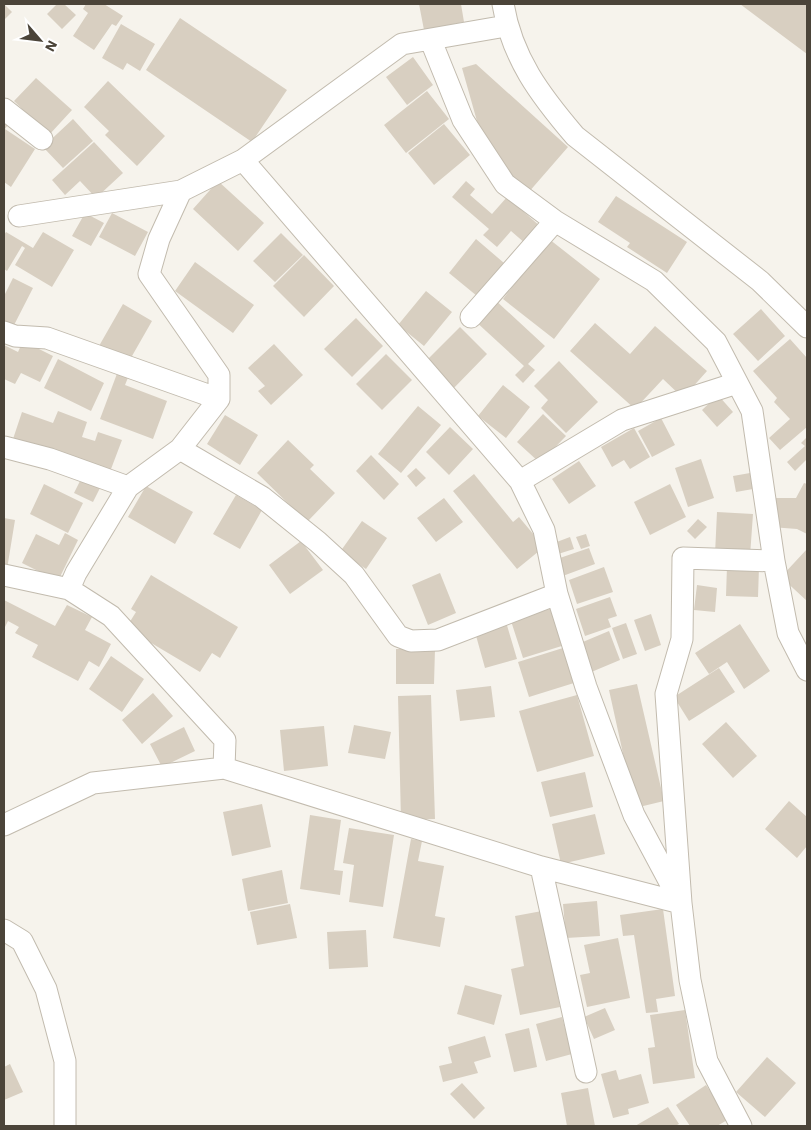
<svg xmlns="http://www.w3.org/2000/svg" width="811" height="1130" font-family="'Work Sans',sans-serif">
	<rect width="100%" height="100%" fill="#f6f3ec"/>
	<path fill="#d8cfc1" d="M4,4l8,8 -8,8z
		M57,4h7l12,11 -14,14 -15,-15z
		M86,4h18l19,12 -7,10 -4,-2 -18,26 -21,-14 15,-23 -5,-4z
		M419,4h42l3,18 -40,8z
		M740,4h67v50z
		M180,18l107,72 -35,52 -106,-72z
		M121,24l34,20 -15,27 -13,-8 -4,7 -21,-12z
		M413,57l20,28 -26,20 -21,-28z
		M476,64l92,83 -40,46 -44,-47 -22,-78z
		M36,78l36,32 -23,25 -35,-34z
		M108,81l57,55 -28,30 -32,-31 4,-4 -25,-24z
		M427,91l22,28 -43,34 -22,-28z
		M73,119l20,22 -30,27 -20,-21z
		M4,120l5,3 -4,6 30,20 -24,38 -7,-5z
		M444,124l26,31 -36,30 -26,-32z
		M94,142l29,31 -27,25 -16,-17 -15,14 -13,-15z
		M218,181l46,42 -26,28 -45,-42z
		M466,181l9,8 -5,6 22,19 15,-17 34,30 -15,17 -15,-13 -14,16 -14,-12 6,-6 -37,-32z
		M616,196l71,46 -20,31 -40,-26 3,-4 -32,-21z
		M85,213l19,10 -13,23 -19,-10z
		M112,213l36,19 -13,24 -36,-19z
		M6,232l27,16 10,-16 31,18 -22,37 -37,-22 10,-17 -3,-2 -15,25 -3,-2v-34z
		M281,233l22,22 -28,27 -22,-21z
		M476,239l28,24 -27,33 -28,-23z
		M549,239l51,40 -46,60 -51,-40z
		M304,255l30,31 -30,31 -31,-31z
		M195,262l59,43 -21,28 -58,-42z
		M13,278l20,10 -21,41 -8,-4v-29z
		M426,291l26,21 -28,34 -26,-21z
		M493,298l52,48 -17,18 7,6 -12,13 -8,-8 9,-9 -50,-46z
		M123,304l29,17 -24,42 -29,-17z
		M761,309l24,27 -27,25 -25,-27z
		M356,318l27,28 -31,31 -28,-28z
		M595,323l35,31 25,-28 52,45 -24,27 -20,-19 -28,30 -65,-58z
		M460,327l27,27 -36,37 -28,-27z
		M790,339l17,19v69l-27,23 -11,-12 21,-19 -16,-17 3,-4 -24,-27z
		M23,341l30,15 -13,26 -19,-9 -6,11 -11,-5v-34l14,7z
		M274,344l29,31 -32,30 -13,-14 7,-5 -17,-18z
		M386,354l26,26 -30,30 -26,-26z
		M58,359l46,24 -13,28 -47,-23z
		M559,361l39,41 -32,31 -25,-25 7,-8 -14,-14z
		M118,371l11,4 -4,10 42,16 -14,38 -53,-20z
		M503,385l27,22 -24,31 -28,-22z
		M718,395l15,17 -16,15 -15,-17z
		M418,406l23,19 -40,48 -23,-19z
		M58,411l29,11 -5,15 13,4 3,-9 24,8 -14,37 -96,-35 10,-30 31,11z
		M543,414l23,22 -26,27 -23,-21z
		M225,415l33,20 -18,30 -33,-21z
		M661,418l14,27 -23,12 -14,-26z
		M450,427l23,22 -24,26 -23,-23z
		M634,428l16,29 -20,12 -6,-9 -12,7 -11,-20z
		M807,437v22l-12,12 -8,-9 18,-16 -4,-3z
		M288,440l26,25 -4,4 25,24 -28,29 -50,-49z
		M371,455l28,29 -15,16 -28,-29z
		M701,459l13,39 -26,9 -13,-39z
		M579,461l17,25 -27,18 -17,-25z
		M416,468l10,10 -10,9 -9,-11z
		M750,473l3,16 -17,3 -3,-16z
		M474,474l39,48 6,-5 25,30 -27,22 -64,-78z
		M82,477l19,9 -8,16 -19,-9z
		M804,483l3,1v50l-10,-5 -26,-2v-29h25z
		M44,484l39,19 -15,30 -38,-19z
		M670,484l16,33 -36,18 -16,-33z
		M146,486l47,26 -18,32 -47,-27z
		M236,495l26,15 -22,39 -27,-15z
		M444,498l19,24 -27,20 -19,-24z
		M717,512l36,2 -3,42 -35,-2z
		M4,518l11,2 -8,49h-3z
		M698,519l9,8 -12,12 -8,-8z
		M362,521l25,17 -21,31 -26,-17z
		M65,533l13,7 -20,41 -36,-18 14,-29 23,11z
		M586,534l4,12 -9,3 -5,-12z
		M570,537l4,12 -16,5 -4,-11z
		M301,541l22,29 -33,24 -21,-29z
		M589,548l6,16 -35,13 -6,-17z
		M807,549v52l-26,-24z
		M727,566l32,1 -1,30 -32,-1z
		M604,567l9,25 -36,12 -8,-24z
		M440,573l16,40 -28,12 -16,-40z
		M151,575l87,52 -18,31 -8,-5 -12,19 -74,-44 10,-16 -5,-3z
		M697,585l20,3 -2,24 -21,-2z
		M610,597l7,19 -9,3 3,8 -26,9 -9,-27z
		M4,600l51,26 12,-21 25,12 -7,13 26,14 -12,23 -10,-6 -11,20 -46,-24 6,-12 -23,-12 4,-6 -11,-6 -4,8z
		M553,608l12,37 -42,13 -12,-37z
		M651,614l10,31 -16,6 -11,-31z
		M506,622l11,37 -32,9 -10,-36z
		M626,623l11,31 -14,5 -11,-31z
		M740,624l30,47 -26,18 -17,-27 -18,12 -14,-21z
		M609,631l11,29 -31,13 -11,-29z
		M563,648l11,35 -45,14 -11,-35z
		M396,649h39l-1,35h-38z
		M111,656l33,23 -22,33 -33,-23z
		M719,668l16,24 -46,29 -15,-24z
		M637,684l27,117 -29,7 -26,-118z
		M491,686l4,31 -35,4 -4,-31z
		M153,693l20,23 -31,28 -20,-24z
		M431,695l4,124 -34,1 -3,-124z
		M577,695l17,61 -57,16 -18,-61z
		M726,722l31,34 -24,22 -31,-34z
		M354,725l37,7 -6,27 -37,-6z
		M324,726l4,40 -44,5 -4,-41z
		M184,727l11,24 -33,16 -12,-23z
		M585,772l8,35 -43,10 -9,-35z
		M789,801l18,16v29l-10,12 -32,-29z
		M262,804l9,43 -39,9 -9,-44z
		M595,814l10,40 -44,10 -9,-40z
		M310,815l31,5 -7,50 9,1 -3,24 -40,-6z
		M349,828l45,7 -11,72 -34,-5 5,-37 -11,-2z
		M411,839l11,2 -4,20 26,5 -9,50 10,2 -5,29 -47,-9z
		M282,870l6,33 -40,8 -6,-32z
		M597,901l3,35 -34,2 -3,-34z
		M290,904l7,34 -40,7 -7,-33z
		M663,909l12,87 -19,3 2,13 -12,1 -12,-78 -11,1 -3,-21z
		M542,911l18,96 -40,8 -9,-46 13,-3 -9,-50z
		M366,930l2,37 -39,2 -2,-37z
		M618,938l12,60 -43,9 -7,-32 10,-2 -6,-28z
		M465,985l37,10 -8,30 -37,-11z
		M605,1008l10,22 -21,9 -10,-22z
		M685,1010l10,68 -42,6 -5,-36 7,-1 -5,-32z
		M562,1017l10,37 -26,7 -10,-37z
		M529,1028l8,39 -23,5 -9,-38z
		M485,1036l6,21 -17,5 4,11 -35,9 -4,-16 13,-3 -4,-16z
		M767,1057l29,26 -31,34 -29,-25z
		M10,1064l13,28 -19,8v-33z
		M616,1070l3,10 22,-6 8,29 -21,6 1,5 -16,4 -12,-44z
		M462,1083l23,25 -11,11 -24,-25z
		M706,1085l23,34 -12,7h-27l-14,-21z
		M588,1088l7,38h-28l-6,-33z
		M668,1107l11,17 -4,2h-40z"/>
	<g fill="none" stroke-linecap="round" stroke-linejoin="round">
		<g stroke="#c2bbae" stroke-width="23">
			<path id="minor" d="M503,4c9,54 37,91 72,132l185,145 47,46
				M431,41l32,79 42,64 50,37 99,60 62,61 36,69 22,150 14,72 19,37
				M4,109l38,30
				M243,160l277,321 24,49 13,64 29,93 48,128 47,88 9,77 17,81 34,65
				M19,216l162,-25
				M471,317l84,-96
				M4,332l11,4 32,2 172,61
				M4,447l46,12 78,28
				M180,449l82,48 56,45 36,33 44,61 13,5 27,-1 119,-46
				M520,481l102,-61 115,-37
				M4,575l65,14 42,27 114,124 -1,28
				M69,589l7,-16 52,-86 52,-38 39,-50v-24l-70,-101 10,-35 22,-48 62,-31 159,-116 104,-18
				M4,825l89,-42 131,-15 317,99 140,36 -15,-209 16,-55 1,-81 91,3
				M541,867l45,205
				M4,930l18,11 24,48 19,72v65"/>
		</g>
		<use href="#minor" stroke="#fff" stroke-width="21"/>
	</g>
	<rect width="811" height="1130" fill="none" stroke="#4b4439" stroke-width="10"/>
	<g transform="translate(40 40) rotate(118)" stroke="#ffffff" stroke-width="4" paint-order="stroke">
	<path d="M0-4L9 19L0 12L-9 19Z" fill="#4b4439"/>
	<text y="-8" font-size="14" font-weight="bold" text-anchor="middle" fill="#4b4439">N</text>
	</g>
</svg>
